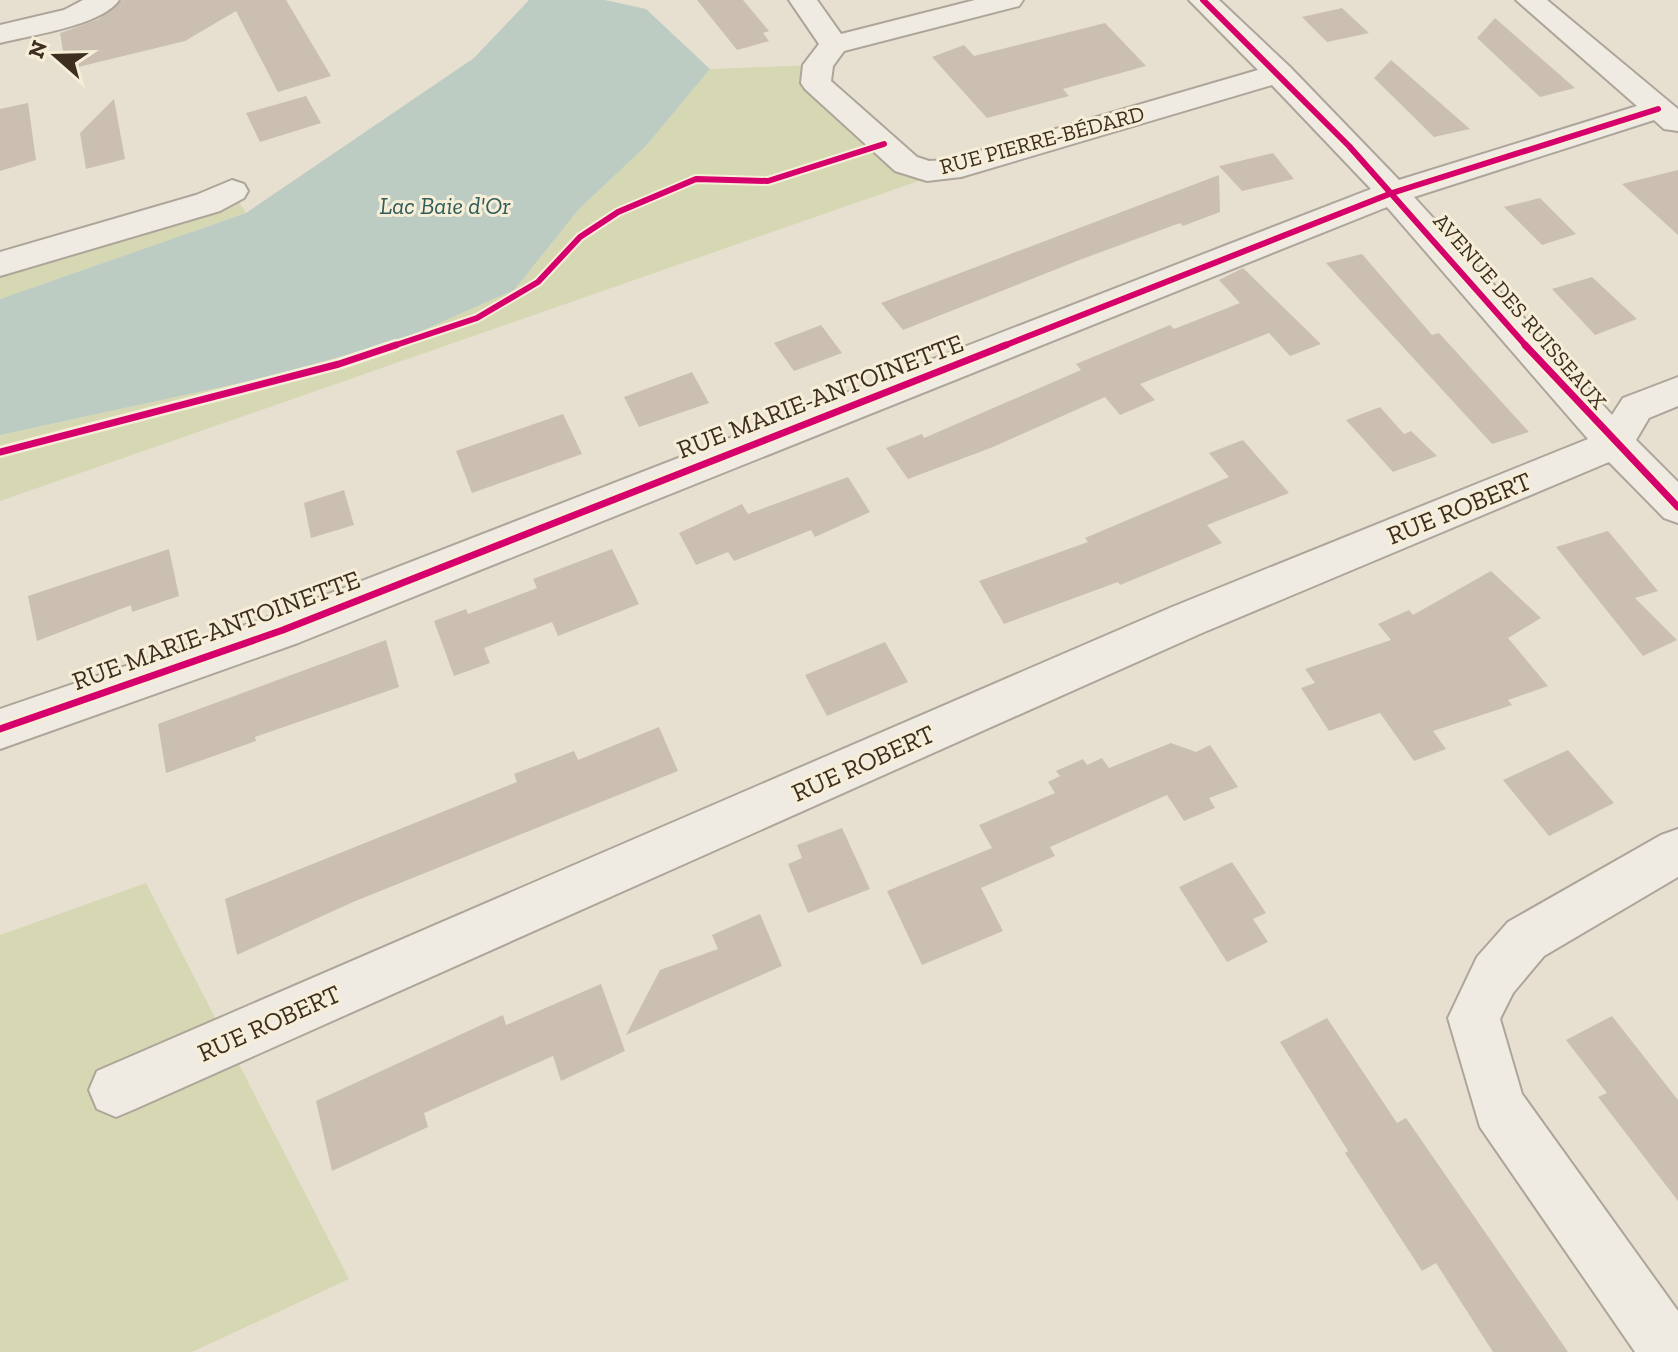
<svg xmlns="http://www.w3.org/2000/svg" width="1678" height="1352" font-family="'Zilla Slab',serif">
	<rect width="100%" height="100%" fill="#e7e0d1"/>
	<path fill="#d6d7b3" d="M818,65l-2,18 90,81 44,6 -950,331v-66l267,-58 134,-37 113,-50 65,-81 67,-63 64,-77z
		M232,191l14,22 -246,86v-35z
		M146,883l203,396 -157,73h-192v-417z"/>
	<path fill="#bcccc2" d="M529,0h76l41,9 64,60 -64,77 -67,63 -65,81 -113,50 -134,37 -267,58v-136l246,-86 228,-155z"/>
	<path fill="#cbbfb2" d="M122,0h164l45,76 -53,16 -42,-81 -51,30 -119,29 -6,-37 39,-14z
		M697,0h46l26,31 -6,2 6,8 -32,9z
		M1342,8l27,25 -42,9 -25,-25z
		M1495,18l80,70 -35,9 -63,-59z
		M1105,23l41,43 -83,23 6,7 -82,22 -55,-61 32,-12 10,11z
		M1391,60l79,69 -36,8 -60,-59z
		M306,96l15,27 -61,19 -14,-29z
		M114,99l11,60 -39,10 -6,-36z
		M28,103l8,57 -36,11v-62z
		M1273,153l21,26 -52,12 -23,-25z
		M1678,170v65l-56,-51z
		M1219,175l1,37 -37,14 -3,-3 -98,36 -179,71 -22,-27z
		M1540,198l36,36 -34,11 -38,-38z
		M1362,254l70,81 7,-2 90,99 -37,12 -166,-181z
		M1243,268l78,76 -31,12 -21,-23 -129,51 15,16 -35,15 -15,-18 -112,50 -85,32 -22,-31 36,-14 2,4 157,-68 -5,-6 94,-39 4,4 66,-26 -21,-23z
		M1592,277l45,42 -42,16 -43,-46z
		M821,325l21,28 -48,18 -20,-28z
		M692,372l17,31 -70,24 -15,-30z
		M1380,407l24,27 7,-3 26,25 -44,16 -47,-52z
		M563,414l19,40 -110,39 -16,-42z
		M1243,440l46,53 -82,32 15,18 -102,42 -2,-3 -114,42 -25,-43 109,-39 -3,-4 144,-61 -20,-24z
		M848,477l22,35 -55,25 -4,-7 -77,31 -6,-9 -32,13 -17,-32 63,-29 6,10z
		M344,490l10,35 -43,13 -7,-35z
		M1608,531l50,60 -23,7 42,42 -34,16 -87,-109z
		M169,549l10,47 -47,16 -1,-7 -94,36 -9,-45z
		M612,549l27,55 -81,32 -6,-14 -68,26 6,15 -36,13 -20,-55 32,-12 2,5 69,-26 -4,-9z
		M1491,571l50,47 -33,20 40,48 -40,14 4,5 -79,26 13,18 -32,12 -34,-48 -51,18 -28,-43 14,-5 -10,-14 86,-29 -13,-16 31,-14 4,5z
		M386,640l13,47 -144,50 1,4 -90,32 -8,-49z
		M885,642l23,40 -81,34 -22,-41z
		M659,727l19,44 -325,131 -116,53 -12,-56 292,-117 -3,-8 60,-23 4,9z
		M1171,743l25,9 14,-7 28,42 -29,11 6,10 -31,13 -17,-26 -117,52 5,9 -74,32 22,43 -81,34 -35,-74 105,-43 -13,-23 76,-32 -7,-11 12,-6 -4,-5 27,-12 4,6 15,-7 7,10z
		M1568,750l46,53 -65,33 -46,-56z
		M842,828l28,61 -62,24 -20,-49 14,-6 -5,-13z
		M1232,862l34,51 -13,6 15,23 -41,20 -48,-75z
		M760,914l22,52 -156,69 34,-65 58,-21 -6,-14z
		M601,984l24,67 -64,30 -8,-25 -129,57 4,14 -96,44 -16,-70 187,-86 3,10z
		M1612,1016l66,84v101l-80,-104 9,-4 -41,-53z
		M1327,1018l70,105 9,-5 162,234h-75l-57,-89 -14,8 -77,-118 3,-2 -68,-109z"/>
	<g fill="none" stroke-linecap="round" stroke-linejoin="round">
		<g stroke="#ada599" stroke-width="4">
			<path id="minor" d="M83,0h36c-18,26 -88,35 -119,43v-18l64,-15z
				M789,0h28l24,34 134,-34h48l-4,6 -175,45 -11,15 -2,15 86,76 12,4 20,-1 309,-90 -69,-70h30l71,67 109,113 238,-74 -121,-106h31l131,109v22l-14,-2 -10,-9 -240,77 198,218 11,-17 55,-21v29l-29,12 -13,22 42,42v41l-14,-5 -55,-56 -407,171 -1067,476 -19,8 -19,-8 -8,-19 8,-19 1075,-464 416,-168 -201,-232 -1089,436 -298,106v-40l269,-92 1102,-428 -99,-104 -311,92 -34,4 -32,-10 -90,-82 -4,-6 2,-18 16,-21z
				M232,180l12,4 4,7 -4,7 -24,13 -220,65v-24l196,-57z
				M1678,829v48l-134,79 -31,37 -13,26 22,75 156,217v41h-43l-155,-225 -32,-109 29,-61 31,-35 153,-87z"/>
		</g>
		<use href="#minor" fill="#efebe3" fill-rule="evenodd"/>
		<g stroke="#f7eed8" stroke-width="10">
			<path id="cycleway-far1" d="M1203,0l146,146 178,201
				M390,347l87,-29 61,-36 42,-45 38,-25 78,-33 72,2 116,-37
				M1001,347l391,-154 266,-84"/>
		</g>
		<g stroke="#f7eed8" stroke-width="12">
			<path id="cycleway" d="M1525,345l153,162
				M0,452l339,-88 57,-19
				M0,729l283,-99 723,-285"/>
		</g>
		<use href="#cycleway-far1" stroke="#d6006c" stroke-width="6"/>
		<use href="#cycleway" stroke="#d6006c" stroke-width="7"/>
	</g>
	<g text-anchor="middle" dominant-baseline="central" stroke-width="6" stroke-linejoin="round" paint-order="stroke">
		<g font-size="22" fill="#3d2e20" stroke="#f7eed8">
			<text transform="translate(1042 140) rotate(-15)">RUE PIERRE-BÉDARD</text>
			<text transform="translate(1520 311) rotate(49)">AVENUE DES RUISSEAUX</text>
		</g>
		<g font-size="24" font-style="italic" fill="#2f5d5a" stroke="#f7eed8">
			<text x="445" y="205">Lac Baie d'Or</text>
		</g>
		<g font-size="26" fill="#3d2e20" stroke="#f7eed8">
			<text transform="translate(820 396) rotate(-21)">RUE MARIE-ANTOINETTE</text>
			<text transform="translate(1459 508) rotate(-22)">RUE ROBERT</text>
			<text transform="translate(216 630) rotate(-20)">RUE MARIE-ANTOINETTE</text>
			<text transform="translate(863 763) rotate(-24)">RUE ROBERT</text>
			<text transform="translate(269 1023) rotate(-24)">RUE ROBERT</text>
		</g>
	</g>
	<g transform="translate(56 56) rotate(290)" stroke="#f7eed8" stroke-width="6" paint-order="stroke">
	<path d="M0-6L14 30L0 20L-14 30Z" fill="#3d2e20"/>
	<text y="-12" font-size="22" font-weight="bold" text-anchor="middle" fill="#3d2e20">N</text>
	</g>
</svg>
